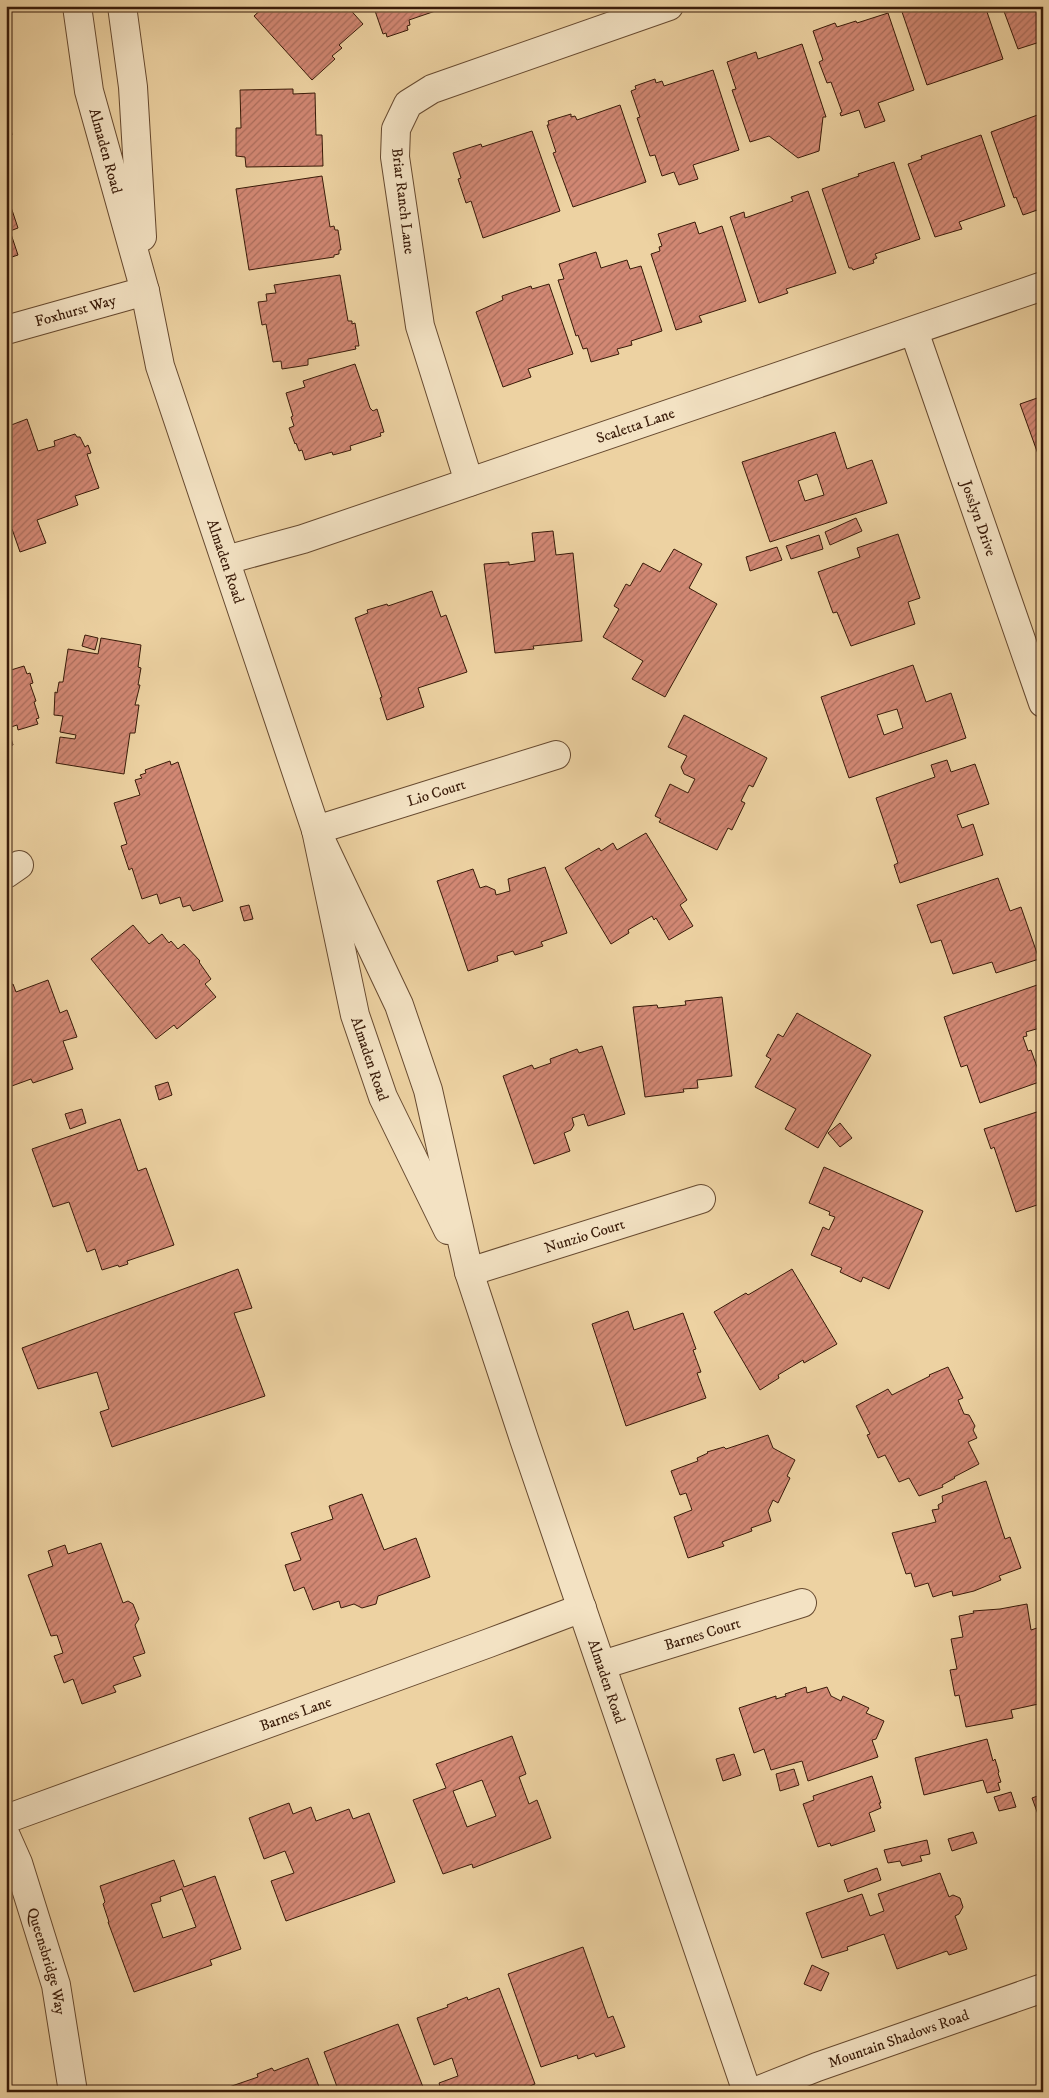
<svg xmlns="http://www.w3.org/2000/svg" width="1049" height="2098" font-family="'IM FELL DW Pica',serif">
	<defs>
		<pattern id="building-hatch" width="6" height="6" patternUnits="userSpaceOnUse" patternTransform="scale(1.25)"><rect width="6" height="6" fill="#d28874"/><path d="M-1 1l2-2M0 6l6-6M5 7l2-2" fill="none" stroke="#ab6e5d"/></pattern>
	</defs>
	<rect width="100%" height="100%" fill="#edd2a2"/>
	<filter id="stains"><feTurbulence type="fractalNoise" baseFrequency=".004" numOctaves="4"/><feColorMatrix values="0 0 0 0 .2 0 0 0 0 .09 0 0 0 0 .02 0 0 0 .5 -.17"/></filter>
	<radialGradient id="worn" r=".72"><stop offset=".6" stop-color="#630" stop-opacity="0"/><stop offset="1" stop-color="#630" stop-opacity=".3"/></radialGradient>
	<path fill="url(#building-hatch)" stroke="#391b09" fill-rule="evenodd" d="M265,6h82l16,18 -24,21 3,3 -10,8 3,3 -23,21 -58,-64z
		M369,6h81l-41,14 1,5 -3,1 1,4 -21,7 -1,-4 -3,1 -9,-26 -4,2z
		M900,6h85l18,53 -76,26z
		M1002,6h41v35l-25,8z
		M888,13l26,77 -36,13 7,18 -20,7 -6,-18 -18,6 -1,-3 2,-1 -11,-30 -4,1 -8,-21 4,-2 -10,-29 22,-8 2,4 19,-6 1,2z
		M802,44l24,73h-3l-4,34 -21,7 -29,-22 -19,6 -18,-52 4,-1 -9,-27 29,-10 2,7z
		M713,70l26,80 -46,15 5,14 -19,6 -5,-13 -12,4 -7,-21 -5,1 -13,-38 3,-1 -9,-26 5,-2 -1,-3 20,-7 1,4 6,-2 2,5z
		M293,89v5l22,-1 1,42h6l1,31 -77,1 -1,-10 -9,-1v-28h5l-1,-38z
		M6,97l6,38 -6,1z
		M620,105l26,77 -73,25 -20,-54 3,-1 -9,-27h2l-1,-4 23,-7v3l4,-1 2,4z
		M1043,113v95l-20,7 -7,-18 -2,1 -23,-66z
		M532,131l28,80 -77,27 -12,-37 -5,2 -8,-24 3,-1 -8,-25 28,-9 1,3z
		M981,135l24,71 -46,16 3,7 -27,8 -27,-73 14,-5 -1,-3z
		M894,162l26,77 -45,15 2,4 -4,2 1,3 -21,7 -1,-2h-3l-27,-79 37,-13 -1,-2z
		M322,176l8,51 4,-1 1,4h3l3,20h-2v4l-5,1v2l-85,13 -13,-81z
		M808,191l28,82 -50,16 2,4 -29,10 -29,-86 14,-5 1,6 48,-17 -2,-4z
		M6,192l12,36 -8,3 8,24 -12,4z
		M695,222l4,12 23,-8 24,75 -47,15 3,6 -26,8 -25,-76 9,-3 -1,-4 3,-1 -4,-12z
		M596,252l5,16 26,-8 3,9 11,-3 21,65 -31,10 1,4 -15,4 2,5 -28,8 -4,-14 -4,1 -5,-14 -2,1 -18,-56 6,-1 -5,-15z
		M340,275l8,46h4v3l3,-1 4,23h-4l1,3 -48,10v6l-26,4 -1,-8 -8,1 -7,-38 -4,1 -4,-23 9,-1 -1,-7 10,-1 -2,-8z
		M549,284l24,70 -45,15 3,8 -28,10 -27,-75 27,-12 -1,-4 29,-10 1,3z
		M355,364l15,44 3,3 4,-2 7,23 -4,1 1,3 -31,10 1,4 -18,5 -1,-3 -27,8 -3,-10 -3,1 -3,-8 -1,1 -6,-16 5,-2 -3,-9 2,-1 -7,-23 19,-6 -2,-6z
		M1043,396v72l-23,-64z
		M27,419l11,32 17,-5 -1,-5 21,-7 2,3h3l5,10 3,-2 3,8 -4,1 12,34 -24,8 3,9 -41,15 9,23 -26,9 -8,-23 -6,2v-104z
		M835,432l12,37 25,-9 15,43 -117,39 -28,-80zM817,474l7,21 -19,6 -7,-20z
		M856,518l6,13 -32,14 -5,-13z
		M553,531l3,24 17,-2 9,88 -49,5 1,3 -39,4 -11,-89 25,-2v3l26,-4 -3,-28z
		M898,534l22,64 -12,4 7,22 -64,22 -14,-34 -4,1 -15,-41 42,-15 -3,-9z
		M819,535l4,14 -32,10 -5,-13z
		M777,547l5,13 -32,11 -4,-14z
		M674,549l28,15 -13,24 28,16 -52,93 -33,-18 11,-18 -40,-24 16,-28 -5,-3 12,-22 4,2 13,-23 17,9z
		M432,591l9,26 5,-2 21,57 -49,16 6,19 -37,13 -7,-22 2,-1 -27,-79 13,-5 -1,-3 20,-6 1,2z
		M85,635l13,3 -3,12 -13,-4z
		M101,638l40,7 -3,22 3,1 -3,17h2l-5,20h4l-4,28h-5l-6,41 -68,-11 4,-26 15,2 1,-4 -16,-3 3,-16 -9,-1 1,-23 2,1 2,-11h4l5,-33 30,5z
		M6,658l5,12 13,-4 3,8 3,-1 3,10 -3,1 6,17 -2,1 5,16 -3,1 2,5 -20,6 -1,-5 -9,3 5,17 -7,3z
		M913,665l13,37 25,-9 15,45 -117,40 -28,-81zM897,709l6,19 -19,7 -7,-20z
		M684,715l83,43 -14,29 -4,-2 -8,16 4,2 -13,27 -4,-2 -11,22 -58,-28 2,-3 -6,-3 15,-32 18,9 7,-14 -11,-5 -3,-7 6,-11 -19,-9z
		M947,760l4,12 24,-8 14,40 -32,11 5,13 11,-4 10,31 -83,28 -6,-18 4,-2 -22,-65 59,-21 -4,-12z
		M170,761l1,4 7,-3 45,139 -30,10 -3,-6 -7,2 -3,-10 -20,7 -3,-10 -15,5 -10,-31 -3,2 -8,-24 6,-2 -13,-41 26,-8 -5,-15 7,-2 -2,-3 6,-2 -1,-3z
		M646,833l41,67 -7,5 13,21 -24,14 -13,-22 -2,2 -2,-4 -24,14 1,3 -18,11 -46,-76 34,-20 2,3 12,-8 4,7z
		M545,867l22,66 -26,9 2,4 -28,9 -2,-4 -16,5 1,5 -30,10 -31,-90 36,-12 7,19 6,-2 9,4 1,5 14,-4 -2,-12z
		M998,878l12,33 11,-4 18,52 -43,14 -4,-11 -39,12 -12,-34 -10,3 -14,-38z
		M249,905l4,14 -9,2 -4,-14z
		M133,925l16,19 13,-10 7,9 2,-2 7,8 6,-5 16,17 -1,1 12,17 -6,5 11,13 -39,32 -3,-4 -18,14 -65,-80z
		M48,980l12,33 7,-3 10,27 -14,4 10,28 -40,14 -2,-4 -22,8 -3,-7v-93l7,-3 3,8z
		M1043,983v44l-17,5 1,4 -4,1 5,14 3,-1 11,31 -62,22 -13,-38 -6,2 -17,-50z
		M722,997l10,79 -35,4 1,8 -15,1 1,3 -39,5 -12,-90 24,-2 1,3 28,-3 -1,-4z
		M797,1013l74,42 -53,93 -33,-19 11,-20 -41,-22 16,-28 -5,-3 12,-22 5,3z
		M602,1046l23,68 -37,12 -4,-12 -12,4 2,7 -3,5 -7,3 6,18 -36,13 -31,-88 29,-11 2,4 17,-6 -1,-4 27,-10 2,4z
		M168,1082l4,13 -13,5 -4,-14z
		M82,1109l4,14 -16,6 -5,-15z
		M1043,1110v93l-27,9 -22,-65 -3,2 -7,-20z
		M120,1119l18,52 8,-3 28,77 -47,16 1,3 -9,3 -1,-2 -16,5 -7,-21 -8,3 -18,-50 -16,5 -21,-58z
		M840,1123l12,15 -12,9 -12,-14z
		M824,1167l99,44 -34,78 -26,-12 -2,5 -21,-10 2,-4 -31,-13 12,-28 6,3 6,-13 -6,-2 1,-3 -21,-9z
		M238,1269l14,39 -18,5 31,83 -153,51 -12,-35 9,-3 -12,-37 -59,17 -16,-41z
		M792,1269l45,75 -33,19 -1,-3 -25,15 1,3 -19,12 -46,-78 32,-19 2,2z
		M628,1311l6,19 49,-17 13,36 -3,1 8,22 -4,1 9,25 -80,28 -34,-102z
		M948,1367l15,31 -5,2 6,14 5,1 6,11 -2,4 4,8 -9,4 11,22 -25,13 1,1 -13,7 1,2 -24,9 -10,-18 -10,4 -14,-27 -7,3 -11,-23 3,-1 -14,-28 32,-17 4,6 38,-19 -1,-1z
		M768,1435l5,13 22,12 -8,16 3,2 -12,25 -5,-3 -5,11 3,10 -20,7 1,3 -30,11 2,4 -36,12 -14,-41 18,-7 -6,-17 -6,2 -9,-24 27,-10 -1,-3 11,-5 -1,-1 17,-5 2,2z
		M986,1481l19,58 5,-2 11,31 -22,8 2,4 -27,11 -21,5 -1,-5 -19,6 -5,-14 -13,4 -4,-14 -5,1 -14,-41 44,-11 -4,-12 7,-1 -1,-4 5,-3 -1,-6z
		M362,1494l22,56 32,-12 14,39 -52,19 -2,8 -14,4 -8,-4 -13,4 -2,-7 -26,9 -9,-23 -10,4 -9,-26 16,-5 -10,-27 42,-14 -4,-13z
		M101,1543l22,60 5,-2 5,3 6,15 -4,6 10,28 -12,4 8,19 -28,10 3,6 -34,12 -9,-25 -9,4 -10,-27 9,-3 -6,-18 -6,1 -23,-61 25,-9 -5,-15 17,-6 3,9z
		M1027,1604l4,26 9,-3 3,7v69l-32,7 2,8 -47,9 -7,-32 -4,1 -5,-26 7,-1 -6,-30 12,-2 -4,-21 15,-3 -1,-2 27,-2z
		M806,1687l1,6 20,-6 4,9 10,5 2,-5 26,12 -3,5 18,8 -8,18 -4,1 6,17 -70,24 -6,-20 -31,9 -7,-21 -10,4 -15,-45 37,-12v3l10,-3 -1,-2z
		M512,1736l14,38 -7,3 10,27 8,-4 14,38 -78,30 -1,-4 -29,10 -30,-74 33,-12 -10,-24zM482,1780l14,36 -29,11 -14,-36z
		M987,1739l6,22 2,-2 4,13 -1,1 3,9 -3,1 2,7 -13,3 -4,-13 -59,15 -9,-37z
		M734,1754l7,21 -18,6 -7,-22z
		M794,1769l5,16 -19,6 -4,-17z
		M872,1776l9,27h-2l2,5 -12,5 6,18 -44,15 -1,-3 -12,4 -15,-43 11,-4 -1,-4z
		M1011,1792l5,15 -17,4 -5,-14z
		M1043,1794v34l-11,-30z
		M289,1803l4,11 18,-7 5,14 33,-12 4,10 16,-6 26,69 -109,39 -15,-40 23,-8 -9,-22 -21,8 -15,-41z
		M973,1832l4,11 -25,8 -4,-12z
		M927,1840l3,14 -10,2 2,5 -20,5 -2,-5 -12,2 -4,-13z
		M174,1860l10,27 31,-11 26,73 -31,11 2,5 -78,27 -26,-70h1l-6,-18 2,-2 -5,-16zM182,1889l14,38 -33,11 -12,-34 10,-3 -1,-4z
		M877,1868l4,12 -33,12 -4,-12z
		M940,1873l9,24 4,-2 7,3 3,9 -4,7 -4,2 12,33 -18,6 -2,-4 -50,18 -13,-35 -37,13 1,3 -26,8 -16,-45 56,-19 8,22 14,-5 -6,-17z
		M583,1947l25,71 5,-2 12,31 -29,10 -2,-4 -16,6 -1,-4 -36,12 -33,-93z
		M812,1965l17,8 -8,18 -17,-7z
		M499,1988l36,96 -20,8h-73l-3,-9 19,-7 -6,-18 -18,7 -17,-47 31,-11 -1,-2 20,-8 1,3z
		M398,2024l27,68h-86l-15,-40z
		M308,2058l13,34h-94l-1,-4 32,-11 -1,-3 15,-6 2,3z"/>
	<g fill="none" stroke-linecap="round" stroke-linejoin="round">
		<g stroke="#66492f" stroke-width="30">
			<g id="minor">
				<path id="s1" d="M77,6l12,85 56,200 15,75 156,464 39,185 28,82 65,133"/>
				<path d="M122,6l11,81 9,150"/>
				<path id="s2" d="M6,330l139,-39"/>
				<path id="s3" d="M914,331l129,372"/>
				<path d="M469,482l-49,-156 -25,-169 1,-28 12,-25 24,-15 237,-83"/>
				<path id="s4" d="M226,560l77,-21 740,-253"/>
				<path id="s5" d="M316,830l83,175 29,85 41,182 55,167 223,653"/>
				<path id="s6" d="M316,830l240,-75"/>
				<path d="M6,874l13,-9"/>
				<path id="s7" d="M469,1272l232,-73"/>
				<path id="s8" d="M602,1665l200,-62"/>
				<path id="s9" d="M6,1819l483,-176 93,-35"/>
				<path id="s10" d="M6,1836l12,27 38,122 17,107"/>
				<path id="s11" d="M754,2092l63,-25 226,-79"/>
			</g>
		</g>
		<use href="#minor" stroke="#f3e2c3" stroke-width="28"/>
	</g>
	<g text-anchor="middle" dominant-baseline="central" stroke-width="4.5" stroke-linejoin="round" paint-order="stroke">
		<g font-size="15" fill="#391b09" stroke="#f3e2c3">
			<text stroke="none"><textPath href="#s1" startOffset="148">Almaden Road</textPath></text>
			<text transform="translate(403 201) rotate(83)">Briar Ranch Lane</text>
			<text stroke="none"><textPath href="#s2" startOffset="72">Foxhurst Way</textPath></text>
			<text stroke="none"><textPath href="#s4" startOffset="431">Scaletta Lane</textPath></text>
			<text stroke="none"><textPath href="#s3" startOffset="198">Josslyn Drive</textPath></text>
			<text stroke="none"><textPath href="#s1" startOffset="576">Almaden Road</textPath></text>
			<text stroke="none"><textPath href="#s6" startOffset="126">Lio Court</textPath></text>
			<text stroke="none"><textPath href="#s1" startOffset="1095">Almaden Road</textPath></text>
			<text stroke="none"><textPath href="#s7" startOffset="121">Nunzio Court</textPath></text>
			<text stroke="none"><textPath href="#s8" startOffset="105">Barnes Court</textPath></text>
			<text stroke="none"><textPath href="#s5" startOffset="902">Almaden Road</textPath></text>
			<text stroke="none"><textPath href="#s9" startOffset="308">Barnes Lane</textPath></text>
			<text stroke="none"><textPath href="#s10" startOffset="132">Queensbridge Way</textPath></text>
			<text stroke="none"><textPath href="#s11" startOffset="154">Mountain Shadows Road</textPath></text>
		</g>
	</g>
	<rect width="1049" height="2098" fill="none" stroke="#edd2a2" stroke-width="25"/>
	<rect x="8" y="8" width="1034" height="2083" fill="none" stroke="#391b09" stroke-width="2.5"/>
	<rect x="12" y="12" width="1024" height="2073" fill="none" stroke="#391b09"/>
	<rect width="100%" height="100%" filter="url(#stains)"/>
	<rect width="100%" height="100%" fill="url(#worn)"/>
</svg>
